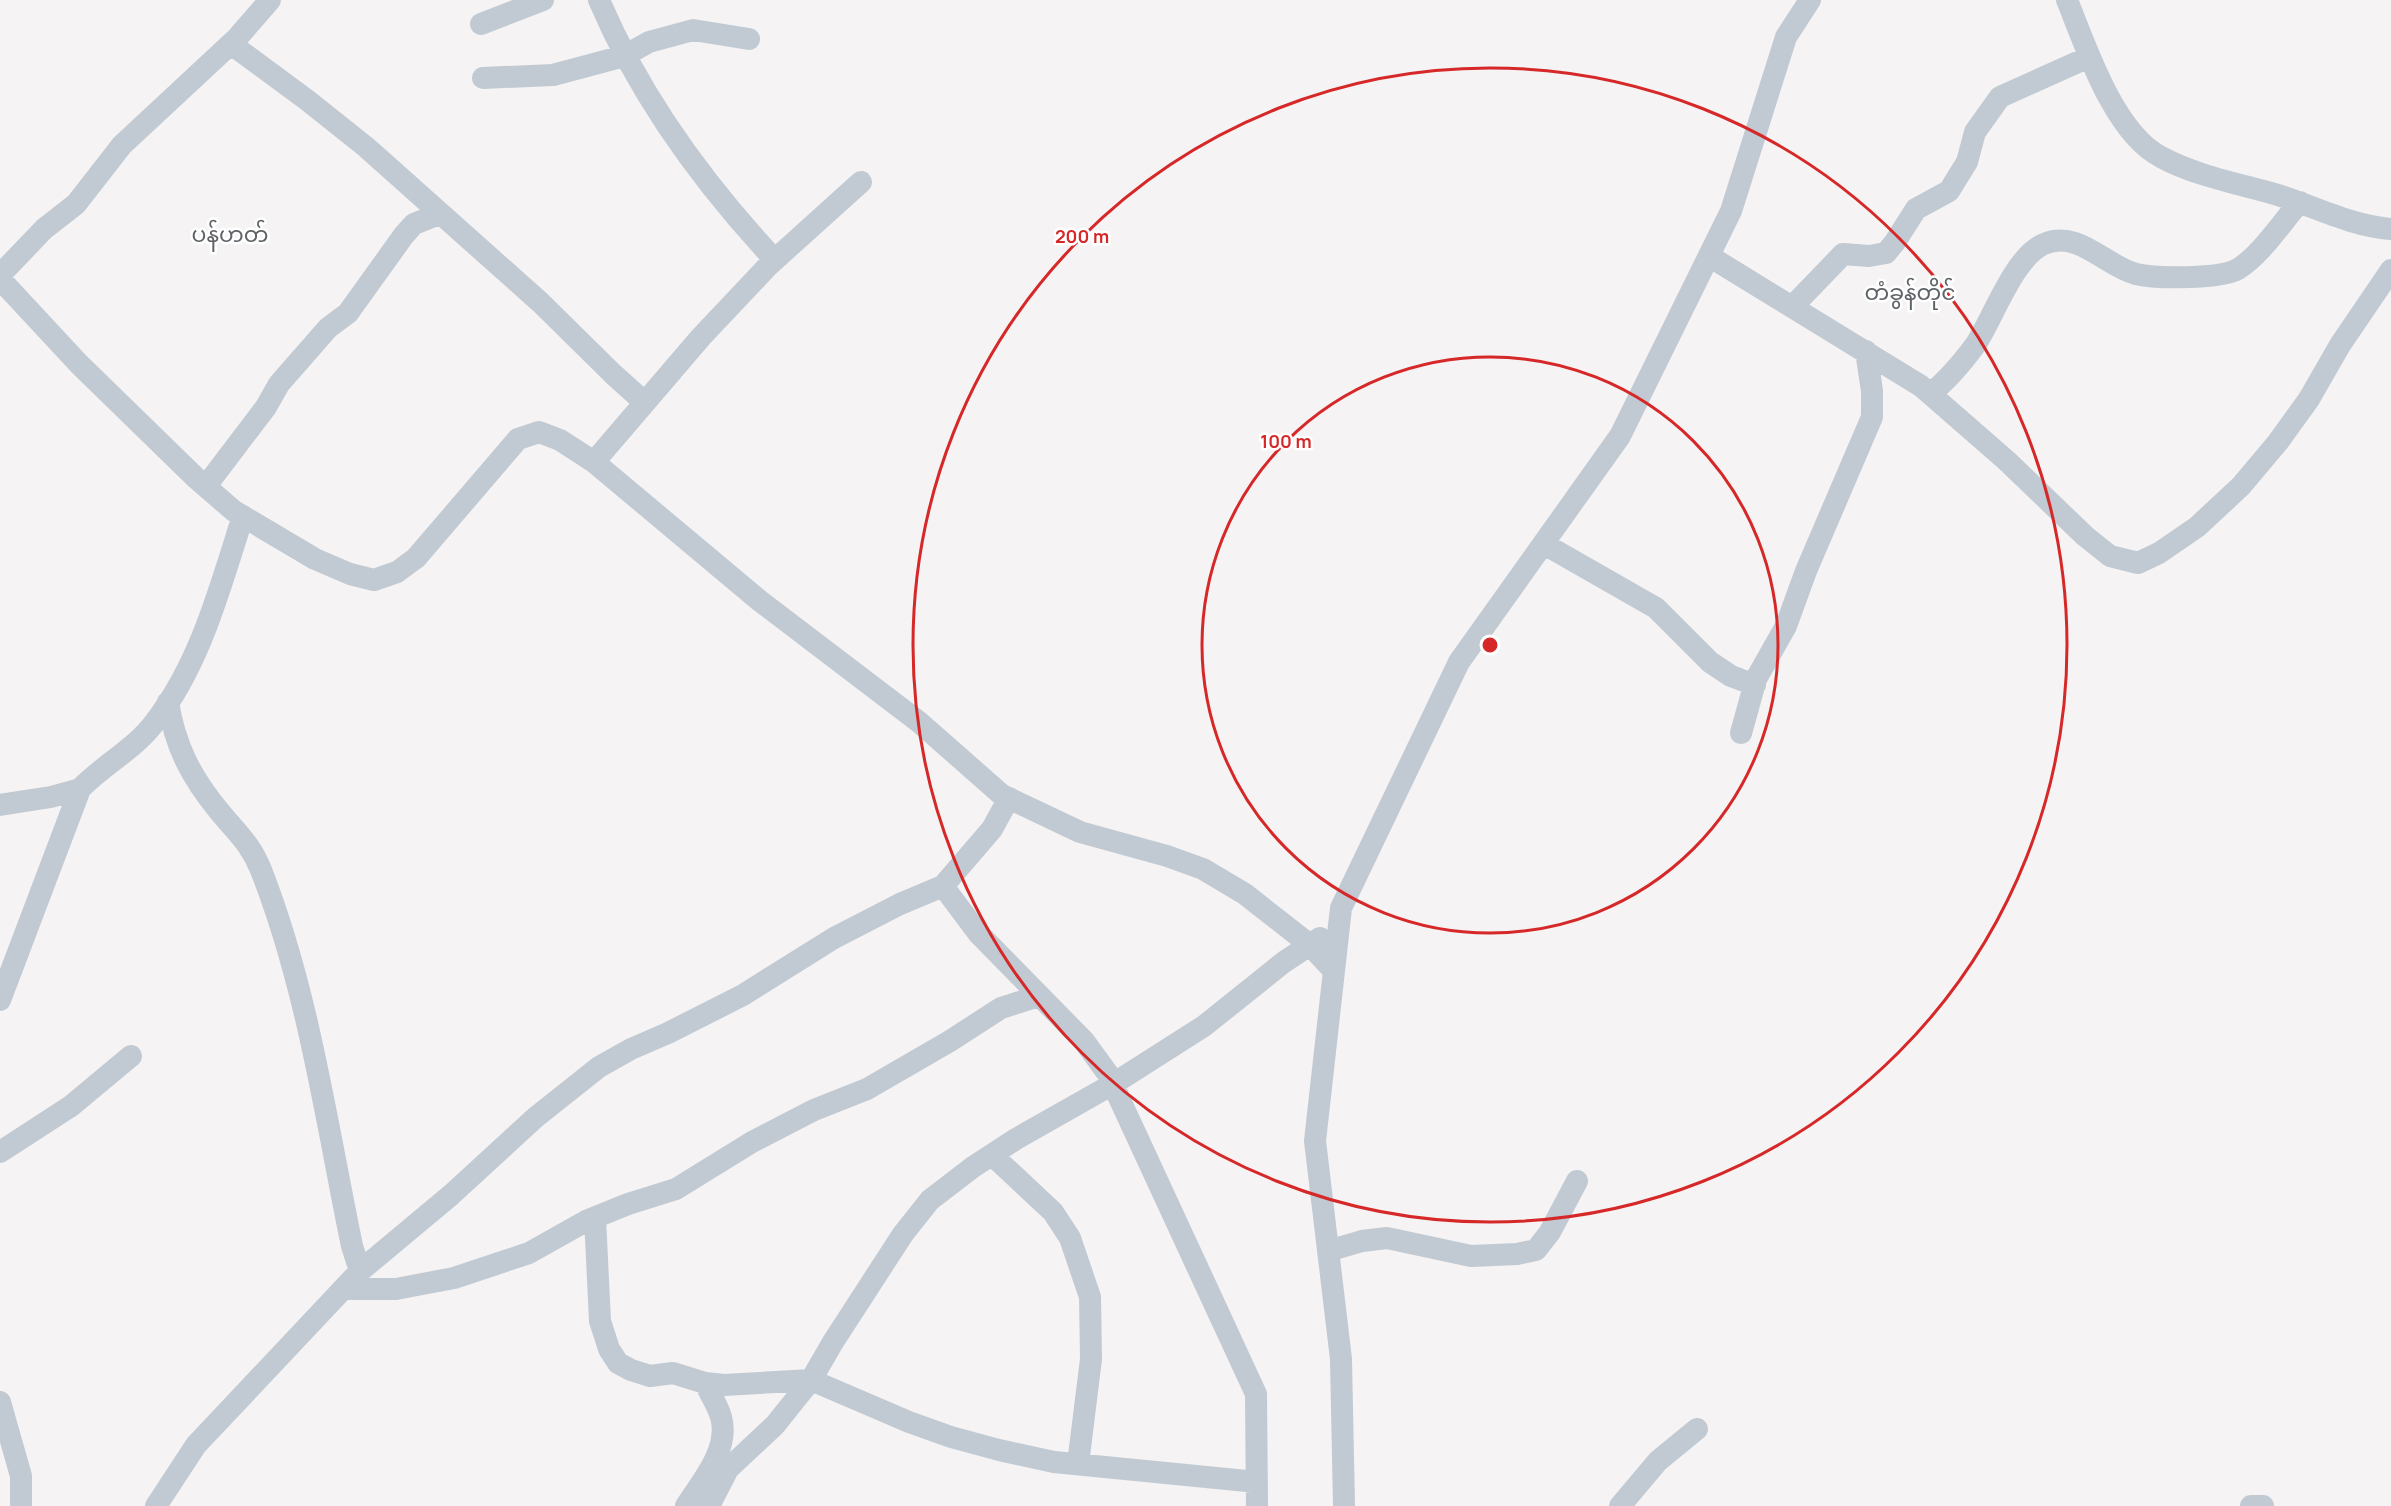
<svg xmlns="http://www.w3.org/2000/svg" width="2391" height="1506" font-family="Manrope,'Noto Sans Myanmar',sans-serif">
	<rect width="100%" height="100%" fill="#f5f3f3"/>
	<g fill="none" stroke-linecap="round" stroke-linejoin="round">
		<path stroke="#c1cad2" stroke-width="22" d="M599,0c41,97 104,183 176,260
			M2067,0c19,47 47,133 94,157 35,19 79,27 117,38 37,12 74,31 113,34
			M481,24l62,-24
			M231,44l76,56 59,47 175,156 72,71 31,28
			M483,78l70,-3 71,-19 25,-14 44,-12 56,9
			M1709,256l212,130 86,75 78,75 25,20 28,7 21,-10 38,-26 44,-41 37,-44 31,-43 31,-54 51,-75
			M0,275l44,-46 32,-25 46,-59 115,-107 33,-38
			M0,279l79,85 118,115 37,32 81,48 35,15 24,6 23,-8 19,-14 102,-119 21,-7 21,8 34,22 166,139 159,121 83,73 78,37 87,24 36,13 42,25 65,51 24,26
			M1792,307l51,-53 26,2 17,-3 9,-11 21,-33 33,-18 18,-29 8,-30 25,-35 89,-40
			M1930,394c18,-14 32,-31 46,-50 18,-28 38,-87 68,-100 34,-15 61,22 92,30 20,5 85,5 102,-5 23,-14 44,-47 62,-67
			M594,462l107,-125 68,-72 92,-83
			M206,486l60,-79 13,-23 49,-56 20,-15 56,-78 10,-11 25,-10
			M1544,544l112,64 54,54 21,14 24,9
			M168,702c7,44 23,75 51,109 18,22 31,32 42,59 47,120 65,250 91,376l8,25
			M1741,733l15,-54 30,-53 20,-55 66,-154v-26l-6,-40
			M0,805l51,-8 29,-8
			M943,886l35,47 106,108 24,33 148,320 1,112
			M0,1000l80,-211c23,-24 55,-40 75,-67 46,-60 65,-135 88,-206
			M0,1152l71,-46 60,-50
			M992,1155l61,57 17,26 20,59 1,62 -13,105
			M595,1218l5,103 9,28 9,14 13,7 19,6 23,-3 32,10 19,2 87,-5 98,42 42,15 48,13 55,12 203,20
			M1328,1251l34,-10 25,-3 84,18 46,-2 19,-4 14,-18 27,-51
			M344,1289h52l58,-11 75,-25 57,-32 42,-17 48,-15 76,-47 62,-32 53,-21 83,-48 51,-33 38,-12
			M0,1402l21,74v30
			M156,1506l40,-61 164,-174 91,-76 85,-78 63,-50 32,-18 37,-16 75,-38 91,-57 66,-34 43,-18 49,-57 17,-31
			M686,1506c16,-25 44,-57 35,-89 -3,-11 -11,-23 -16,-34
			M709,1506l19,-37 47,-44 36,-45 22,-38 70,-108 27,-34 43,-33 43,-28 97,-55 91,-58 80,-64 36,-24
			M1344,1506l-3,-147 -26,-218 26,-233 118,-246 161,-226 111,-225 55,-174 24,-37
			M1620,1506l38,-45 39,-32
			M2251,1506h12"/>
	</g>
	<g fill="none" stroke="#d62828" stroke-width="3">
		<circle cx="1490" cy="645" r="288"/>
		<circle cx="1490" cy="645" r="577"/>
	</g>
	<g text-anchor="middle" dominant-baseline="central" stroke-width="5" stroke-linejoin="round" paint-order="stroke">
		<g font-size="22" fill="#5f6368" stroke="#fff">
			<text x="230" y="234">ပန်ဟတ်</text>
			<text x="1910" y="292">တံခွန်တိုင်</text>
		</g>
	</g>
	<circle cx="1490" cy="645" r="9" fill="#d62828" stroke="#fff" stroke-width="3"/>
	<g font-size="18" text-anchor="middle" font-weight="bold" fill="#d62828" stroke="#fff" stroke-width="5" stroke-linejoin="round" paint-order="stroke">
		<text x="1082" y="243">200 m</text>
		<text x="1286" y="448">100 m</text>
	</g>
</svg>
